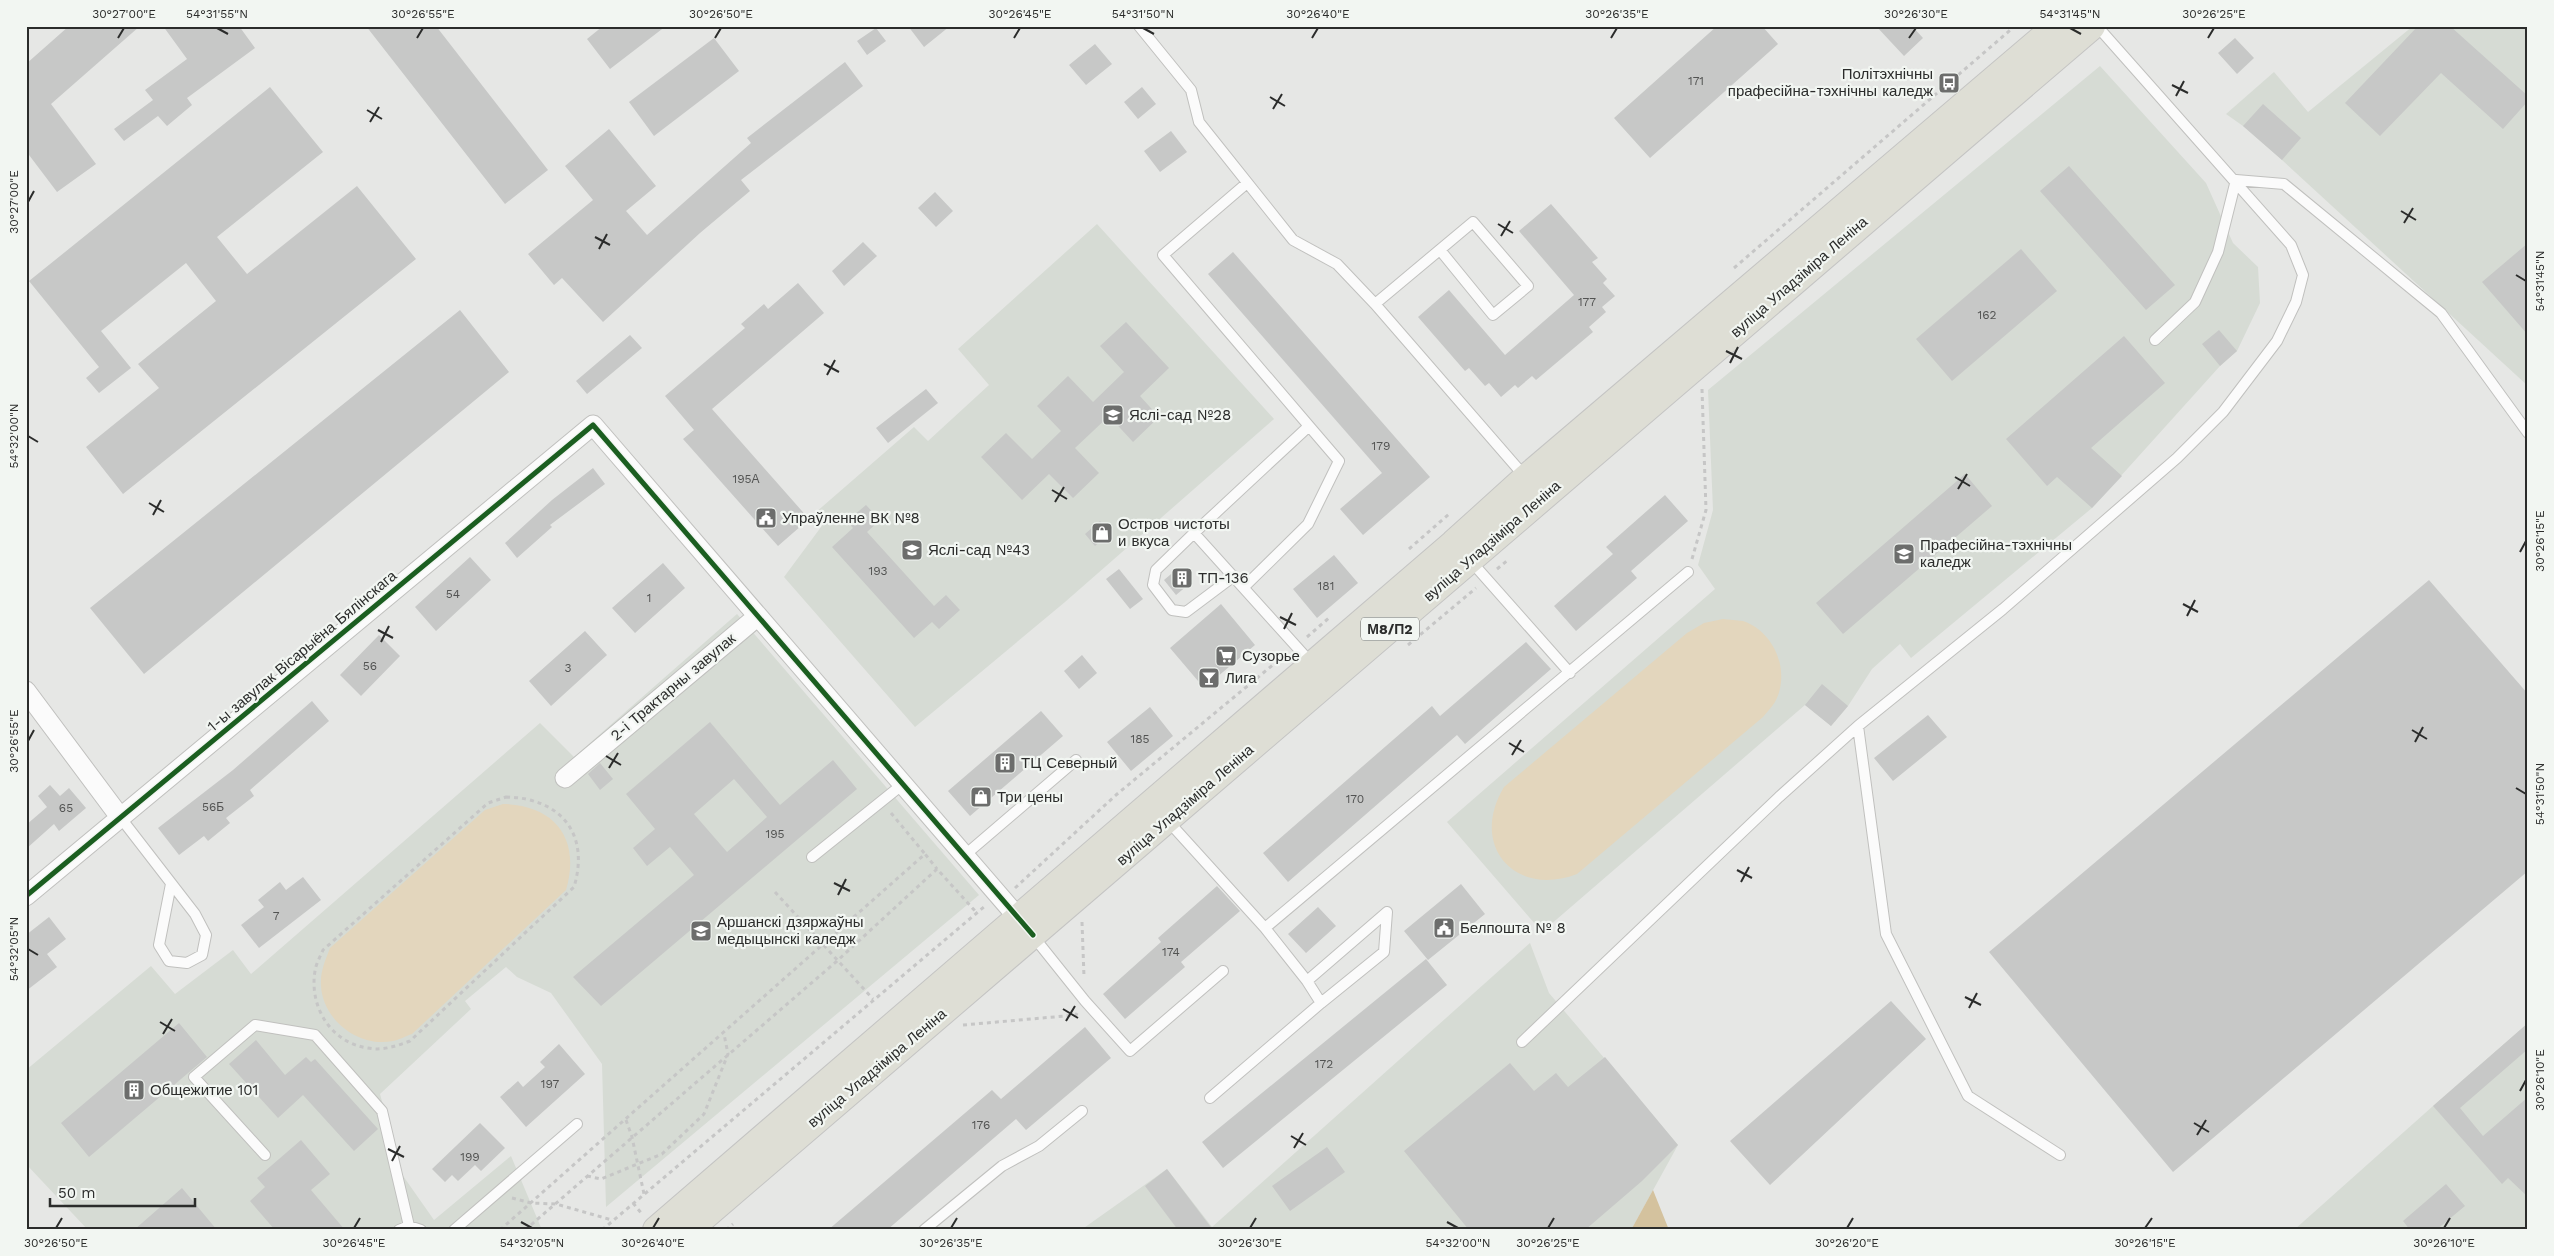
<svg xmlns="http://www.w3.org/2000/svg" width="2554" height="1256" font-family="'Work Sans',sans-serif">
	<rect width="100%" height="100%" fill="#e6e7e5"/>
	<path fill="#d6dbd4" d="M2413,26h115v360l-246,-226 -39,-34 -17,-12 48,-42 34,40z
		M2100,66l106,117 27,60 25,24 2,36 -23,48 -17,15 -128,142 -181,150 -11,-14 -28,25 -24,37 -17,20 -26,-21 -263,227 -95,-110 268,-233 -17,-24 15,-55 -5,-120z
		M1097,224l177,195 -209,183 -150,125 -131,-150 40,-54 -9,-10 99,-86 14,14 61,-56 -31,-36z
		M737,614l242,281 -373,312 -4,-143 -51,-71 -34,-16 -11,-10 -41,34 6,8 -91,85 21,79 33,47 77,-64 31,74h-454l-62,-66v-61l3,-3 -3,-4v-26l125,-104 24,28 58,-44 18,24 289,-251 34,34z
		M1530,943l19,50 129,152 -47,85h-550l86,-61 45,58z
		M2528,1023v207h-234l139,-124z"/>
	<path fill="#e3d6bd" d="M1723,619c6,1 14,1 20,2 32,11 48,51 32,81 -3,5 -8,10 -12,15l-186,157c-63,24 -108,-29 -73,-87l183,-154 17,-10z
		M503,804c52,1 78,35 63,86l-154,144c-6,2 -13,6 -19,7 -33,7 -70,-20 -72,-55 -1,-14 4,-25 9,-38l155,-138z"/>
	<path fill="#d4c29e" d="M1653,1190l16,40h-38z"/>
	<path fill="#c7c8c7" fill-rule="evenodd" d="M69,26h71l-89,78 45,60 -39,28 -31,-41v-87z
		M163,26h76l16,22 -68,50 5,7 -25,21 -9,-10 -34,25 -10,-12 39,-29 -8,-10 42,-31z
		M366,26h70l112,144 -43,34z
		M603,26h63l-56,43 -23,-30z
		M908,26h42l-26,21z
		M1717,26h45l16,18 -128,114 -36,-40z
		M1876,26h36l11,12 -19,18z
		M2418,26h32l78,70v5l-25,28 -62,-56 -61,63 -35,-33z
		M876,28l10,13 -19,14 -10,-14z
		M714,38l25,33 -85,65 -25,-34z
		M2235,38l19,20 -17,16 -19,-21z
		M1095,44l17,20 -26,21 -17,-20z
		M845,62l18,24 -122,94 9,11 -50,42 -97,89 -41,-44 -8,7 -26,-31 65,-54 -28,-34 44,-37 47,57 -30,25 21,24 104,-92 -4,-5z
		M270,87l53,65 -106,85 30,37 110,-88 59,73 -293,235 -37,-47 73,-59 -21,-24 78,-63 -30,-38 -85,68 30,37 -32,25 -13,-15 13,-11 -70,-86z
		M1142,87l14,17 -18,15 -14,-17z
		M2263,104l38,34 -19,22 -39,-34z
		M1171,131l16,21 -27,20 -16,-21z
		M2069,166l106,119 -29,25 -106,-119z
		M935,192l18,19 -17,16 -18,-19z
		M1551,204l47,54 -6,4 15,17 -4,4 12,13 -13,11 4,5 -17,15 4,5 -57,48 -4,-4 -14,12 -3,-3 -14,12 -12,-14 -4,3 -16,-18 -4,3 -47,-54 31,-27 56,65 69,-60 -55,-64z
		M863,242l14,14 -33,30 -12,-15z
		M2528,243v92l-46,-53z
		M2021,249l36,42 -105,90 -36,-42z
		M1233,252l197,225 -67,58 -23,-26 42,-36 -174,-199z
		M798,283l26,30 -112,96 97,110 -31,27 -95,-107 11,-9 -29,-34 80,-68 -4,-4 23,-20 4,5z
		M460,310l49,62 -365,302 -54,-66z
		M1126,322l43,46 -29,28 19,21 -26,25 -24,-26 -34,32 24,25 -26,25 -24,-24 -27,26 -41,-43 25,-24 26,26 29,-28 -24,-25 31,-30 25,26 31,-30 -24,-26z
		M2219,330l18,21 -17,15 -18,-22z
		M630,335l12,13 -55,46 -11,-13z
		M2124,336l41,47 -74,65 31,28 -30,32 -35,-31 -10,9 -41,-47z
		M926,389l12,14 -50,40 -12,-15z
		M593,468l12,16 -55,41 2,2 -35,31 -12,-15 47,-43z
		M1965,474l27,32 -149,128 -27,-31z
		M1665,495l23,26 -57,50 6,7 -61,53 -22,-25 59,-52 -7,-7z
		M866,505l14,15 -13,12 67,74 12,-11 14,15 -21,19 -7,-7 -18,16 -82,-91 21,-19 -6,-7z
		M1100,521l10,12 -15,13 -10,-12z
		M1334,555l24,28 -41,35 -24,-29z
		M470,557l21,23 -55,51 -21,-24z
		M663,563l22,25 -50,45 -23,-25z
		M1119,569l24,30 -13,10 -24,-30z
		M1177,569l11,16 -12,10 -12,-15z
		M2429,580l99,114v177l-355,301 -184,-220z
		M1221,604l34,41 -51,43 -34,-40z
		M585,631l22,24 -56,51 -22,-25z
		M379,635l21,21 -39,40 -21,-21z
		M1526,642l25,27 -86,75 -8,-9 -169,147 -25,-29 169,-147 8,10z
		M1082,655l15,18 -18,16 -15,-18z
		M1822,684l26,22 -17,20 -26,-21z
		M312,701l17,20 -79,69 4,6 -28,22 4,5 -22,18 -4,-5 -25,19 -21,-27 75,-58z
		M1150,707l23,29 -42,35 -24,-29z
		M1041,711l22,25 -93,80 -22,-25z
		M1928,715l19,22 -54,44 -19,-23z
		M710,722l70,83 53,-45 24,29 -256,217 -28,-29 121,-102 -24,-28 -23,19 -14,-18 22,-19 -29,-35zM734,779l33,38 -40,35 -33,-38z
		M600,763l13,16 -13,11 -12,-16z
		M50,785l10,11 9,-8 17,20 -27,23 -5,-7 -28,25v-24l21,-18 -9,-11z
		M303,877l18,23 -62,48 -18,-23 23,-18 -6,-7 22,-18 6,8z
		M1461,884l24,30 -57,46 -24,-29z
		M1217,886l23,25 -59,51 4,5 -60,52 -22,-25 58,-52 -3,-4z
		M1318,907l18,19 -30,27 -18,-19z
		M49,917l17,22 -19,15 10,13 -31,24v-56z
		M1426,959l21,26 -224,183 -21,-26z
		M1891,1001l35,38 -156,146 -40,-44z
		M179,1023l28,34 -118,100 -28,-34z
		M2528,1023v26l-68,59 23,28 45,-39v100l-20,-19 -6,6 -69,-78z
		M1085,1027l26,31 -85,72 -10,-11 -129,111h-59l164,-140 9,9z
		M256,1040l29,35 21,-18 5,5 4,-3 63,70 -24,22 -51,-56 -25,23 -49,-54z
		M559,1044l26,30 -59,53 -26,-30 18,-16 5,6 22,-20 -5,-5z
		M1605,1057l73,88 -36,36 -57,49h-116l-65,-79 106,-88 24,28 22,-18 12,14z
		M480,1123l25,25 -24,23 -6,-6 -17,16 -6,-6 -7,7 -13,-13z
		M301,1140l29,34 -19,16 34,40h-70l-25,-29 15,-14 -8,-9z
		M1327,1147l18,25 -55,39 -18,-25z
		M1167,1169l46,61h-35l-33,-44z
		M2446,1184l19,22 -29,24h-26l-7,-9z
		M182,1188l35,42h-83z"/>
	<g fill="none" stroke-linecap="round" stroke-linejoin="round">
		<g stroke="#c0c0be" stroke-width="12">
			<path id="service" d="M1139,26l52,64 8,32 94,118 44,24 38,40 151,174
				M2236,180l48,4 157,129 87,120
				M1247,183l-84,72 146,171 -115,107 119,132
				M1375,304l98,-82 55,64 -35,29 -53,-65
				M2155,340l40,-38 23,-50 18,-72
				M1194,533l-38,37 -3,15 19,25 14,2 48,-36
				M1469,559l101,114
				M1244,587l64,-63 31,-63 -30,-35
				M1858,726l28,208 82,162 92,59
				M120,817l75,97 11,21 -4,20 -15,8 -18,-2 -10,-16 12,-61
				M1168,821l97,107 423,-356
				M965,855l111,-95
				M812,857l91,-73
				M1033,936l52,65 45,50 93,-80
				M1307,981l80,-69 -3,40 -63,51
				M1522,1042l257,-245 79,-71 145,-117 174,-151 46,-46 54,-71 19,-39 7,-27 -12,-30 -194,-219
				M1210,1098l111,-95 -14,-22 -42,-53
				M265,1155l-71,-78 61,-52 60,10 67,76 27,115
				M399,1230l10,-4 12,4
				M454,1230l123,-106
				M924,1230l78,-64 37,-20 43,-35"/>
		</g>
		<g stroke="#c0c0be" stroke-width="21">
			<path id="minor" d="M26,691l94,126
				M565,778l193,-162
				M26,896l567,-471 434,503"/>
		</g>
		<g stroke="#c4c4c3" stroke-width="30">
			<path id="primary" d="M657,1230l797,-686 73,-66 531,-452
				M687,1230l1404,-1204"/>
		</g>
		<path stroke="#c6c6c6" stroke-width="3" stroke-dasharray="4 4" stroke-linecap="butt" d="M1734,268l281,-242
			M1409,549l40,-35
			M1692,559l14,-49 -4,-121
			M1497,569l11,-9
			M1307,637l23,-20
			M1408,645l68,-57
			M506,797c55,1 84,37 68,90l-164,154c-14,5 -27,10 -42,7 -37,-5 -59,-41 -53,-77 1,-7 5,-14 8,-21l165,-147z
			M891,813l34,41
			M1015,888l101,-93 170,-141
			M775,892l98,107
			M1082,922l2,55
			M963,1025l113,-10 1,-2
			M626,1120l6,17 12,57
			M587,1176l14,3 61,-25 42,-40 24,-60 -4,-20
			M512,1198l19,5 25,1 56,16
			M633,1203l9,11
			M500,1230l425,-376 12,15
			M525,1230l312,-269 100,-92 39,43
			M602,1230l383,-324
			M726,1230l7,-6"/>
		<use href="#service" stroke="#fbfbfb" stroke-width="10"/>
		<use href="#minor" stroke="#fbfbfb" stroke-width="19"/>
		<use href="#primary" stroke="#deded5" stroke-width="28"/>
		<g stroke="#f2f6f2" stroke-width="8">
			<path id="cycleway" d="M26,896l567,-471 440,510"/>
		</g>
		<use href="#cycleway" stroke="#1b5e20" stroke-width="5"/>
	</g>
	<path fill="none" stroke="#2b2c2b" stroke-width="2" d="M217,28l11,6M1143,28l11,6M2070,28l11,6M118,38l6,-10M417,38l6,-10M715,38l6,-10M1014,38l6,-10M1312,38l6,-10M1611,38l6,-10M1909,38l7,-10M2208,38l6,-10M2172,85l16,8M2176,96l8,-15M1270,97l15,9M1273,109l9,-15M367,110l15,9M370,122l9,-15M28,202l6,-11M2401,211l15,9M2404,223l9,-15M1498,224l15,9M1501,236l9,-15M595,237l15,8M599,249l8,-15M2516,275l10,6M1726,351l16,8M1730,363l8,-16M824,364l15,8M827,375l8,-15M28,436l10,6M1955,477l15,9M1958,489l9,-15M1052,490l15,9M1055,502l9,-15M149,503l15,9M153,515l8,-15M2520,552l6,-11M2183,604l15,8M2187,616l8,-16M1280,617l16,8M1284,629l8,-16M378,630l15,8M381,642l8,-16M2412,730l15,9M28,741l6,-11M2415,742l8,-15M1509,743l15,9M1512,755l9,-15M606,756l15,9M609,768l9,-15M2516,788l10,6M1737,870l15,8M1741,882l8,-15M834,883l16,8M838,895l8,-16M28,949l10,6M1965,997l16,8M1969,1008l8,-15M1063,1009l15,9M1066,1021l9,-15M160,1022l15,9M163,1034l9,-15M2520,1091l6,-11M2194,1123l15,9M2197,1135l9,-15M1291,1136l15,9M1294,1148l9,-15M388,1149l16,8M392,1161l8,-15M521,1222l11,6M1447,1222l11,6M56,1228l6,-10M354,1228l6,-10M653,1228l6,-10M951,1228l6,-10M1250,1228l6,-10M1548,1228l6,-10M1847,1228l6,-10M2145,1228l7,-10M2444,1228l6,-10"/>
	<defs>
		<g id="bus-square" transform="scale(1.125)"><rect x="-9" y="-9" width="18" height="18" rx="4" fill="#6c6d6c" stroke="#f2f6f2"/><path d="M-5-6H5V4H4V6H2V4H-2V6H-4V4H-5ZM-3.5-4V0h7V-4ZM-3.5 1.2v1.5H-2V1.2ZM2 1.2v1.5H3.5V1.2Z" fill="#fff"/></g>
		<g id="school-square" transform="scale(1.125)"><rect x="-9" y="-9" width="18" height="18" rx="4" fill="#6c6d6c" stroke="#f2f6f2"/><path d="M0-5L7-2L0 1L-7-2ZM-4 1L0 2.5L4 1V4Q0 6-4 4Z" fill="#fff"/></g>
		<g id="civic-square" transform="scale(1.125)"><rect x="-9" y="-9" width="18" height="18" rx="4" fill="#6c6d6c" stroke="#f2f6f2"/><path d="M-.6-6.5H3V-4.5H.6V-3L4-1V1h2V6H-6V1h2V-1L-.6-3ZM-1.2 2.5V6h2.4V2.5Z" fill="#fff"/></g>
		<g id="shop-square" transform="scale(1.125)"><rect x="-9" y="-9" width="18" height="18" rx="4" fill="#6c6d6c" stroke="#f2f6f2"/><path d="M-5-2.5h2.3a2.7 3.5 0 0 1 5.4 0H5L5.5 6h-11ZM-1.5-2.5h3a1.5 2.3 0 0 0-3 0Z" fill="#fff"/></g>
		<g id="university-square" transform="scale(1.125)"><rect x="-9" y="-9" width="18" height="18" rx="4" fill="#6c6d6c" stroke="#f2f6f2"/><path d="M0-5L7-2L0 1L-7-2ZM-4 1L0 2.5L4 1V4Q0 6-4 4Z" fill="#fff"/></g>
		<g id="building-square" transform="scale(1.125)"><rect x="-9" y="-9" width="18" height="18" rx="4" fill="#6c6d6c" stroke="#f2f6f2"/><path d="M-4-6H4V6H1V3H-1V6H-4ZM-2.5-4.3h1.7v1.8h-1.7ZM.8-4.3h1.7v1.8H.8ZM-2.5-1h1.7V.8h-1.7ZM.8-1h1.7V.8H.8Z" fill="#fff"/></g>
		<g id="supermarket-square" transform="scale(1.125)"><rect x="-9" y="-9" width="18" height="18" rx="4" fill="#6c6d6c" stroke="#f2f6f2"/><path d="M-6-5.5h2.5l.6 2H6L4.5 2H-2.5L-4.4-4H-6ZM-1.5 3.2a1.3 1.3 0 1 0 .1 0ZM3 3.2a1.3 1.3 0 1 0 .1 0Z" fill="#fff"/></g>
		<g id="bar-square" transform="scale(1.125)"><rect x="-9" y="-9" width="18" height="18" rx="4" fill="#6c6d6c" stroke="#f2f6f2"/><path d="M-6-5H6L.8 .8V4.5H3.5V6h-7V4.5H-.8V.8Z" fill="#fff"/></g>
	</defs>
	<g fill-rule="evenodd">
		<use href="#bus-square" x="1949" y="83"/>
		<use href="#school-square" x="1113" y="415"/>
		<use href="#civic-square" x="766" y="518"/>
		<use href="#shop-square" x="1102" y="533"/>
		<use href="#school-square" x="912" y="550"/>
		<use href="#university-square" x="1904" y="554"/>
		<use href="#building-square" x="1182" y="578"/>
		<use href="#supermarket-square" x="1226" y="656"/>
		<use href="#bar-square" x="1209" y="678"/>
		<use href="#building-square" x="1005" y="763"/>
		<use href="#shop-square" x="981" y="797"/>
		<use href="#civic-square" x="1444" y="928"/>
		<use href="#university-square" x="701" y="931"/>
		<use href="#building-square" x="134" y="1090"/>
	</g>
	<g text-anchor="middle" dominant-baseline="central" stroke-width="4.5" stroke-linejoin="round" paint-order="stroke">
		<g font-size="12" fill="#525352">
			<text x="1696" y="81">171</text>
			<text x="1587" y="302">177</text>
			<text x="1987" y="315">162</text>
			<text x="1381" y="446">179</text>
			<text x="746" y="479">195А</text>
			<text x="878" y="571">193</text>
			<text x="1326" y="586">181</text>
			<text x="453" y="594">54</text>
			<text x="649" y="598">1</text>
			<text x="370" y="666">56</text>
			<text x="568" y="668">3</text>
			<text x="1140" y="739">185</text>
			<text x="1355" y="799">170</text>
			<text x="213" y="807">56Б</text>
			<text x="66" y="808">65</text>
			<text x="775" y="834">195</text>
			<text x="276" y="916">7</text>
			<text x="1171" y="952">174</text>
			<text x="1324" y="1064">172</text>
			<text x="550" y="1084">197</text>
			<text x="981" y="1125">176</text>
			<text x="470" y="1157">199</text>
		</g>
		<rect fill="#f2f6f2" stroke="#676967" stroke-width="1" x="1361" y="617.5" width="58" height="23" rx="4"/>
		<g font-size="14" font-weight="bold" fill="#2b2c2b">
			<text x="1390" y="629">М8/П2</text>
		</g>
		<g font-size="15" fill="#2b2c2b" stroke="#f2f6f2" text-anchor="start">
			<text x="1933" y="74" text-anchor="end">Політэхнічны<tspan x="1933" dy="17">прафесійна-тэхнічны каледж</tspan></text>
			<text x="1129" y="415">Яслі-сад №28</text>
			<text x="782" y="518">Упраўленне ВК №8</text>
			<text x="1118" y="524">Остров чистоты<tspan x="1118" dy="17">и вкуса</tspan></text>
			<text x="1920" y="545">Прафесійна-тэхнічны<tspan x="1920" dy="17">каледж</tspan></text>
			<text x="928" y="550">Яслі-сад №43</text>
			<text x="1198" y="578">ТП-136</text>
			<text x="1242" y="656">Сузорье</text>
			<text x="1225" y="678">Лига</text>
			<text x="1021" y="763">ТЦ Северный</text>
			<text x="997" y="797">Три цены</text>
			<text x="717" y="922">Аршанскі дзяржаўны<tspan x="717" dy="17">медыцынскі каледж</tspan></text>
			<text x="1460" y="928">Белпошта № 8</text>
			<text x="150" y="1090">Общежитие 101</text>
		</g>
		<g font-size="15" fill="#2b2c2b" stroke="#f2f6f2">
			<text transform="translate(1799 277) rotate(-41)">вуліца Уладзіміра Леніна</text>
			<text transform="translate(1492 541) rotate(-41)">вуліца Уладзіміра Леніна</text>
			<text transform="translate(302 651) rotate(-40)">1-ы завулак Вісарыёна Бялінскага</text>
			<text transform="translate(673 687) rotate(-40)">2-і Трактарны завулак</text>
			<text transform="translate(1185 805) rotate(-41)">вуліца Уладзіміра Леніна</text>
			<text transform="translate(877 1068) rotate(-40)">вуліца Уладзіміра Леніна</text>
		</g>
	</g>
	<rect width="2554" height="1256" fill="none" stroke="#f2f6f2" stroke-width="55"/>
	<path d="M50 1198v8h145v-8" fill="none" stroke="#2b2c2b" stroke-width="2.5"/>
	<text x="58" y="1198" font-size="15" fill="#2b2c2b" stroke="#f2f6f2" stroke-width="4" paint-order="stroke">50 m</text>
	<rect x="28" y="28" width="2498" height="1200" fill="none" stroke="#2b2c2b" stroke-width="2"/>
	<g font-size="12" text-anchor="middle" fill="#2b2c2b">
		<text x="124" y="18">30°27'00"E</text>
		<text x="217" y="18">54°31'55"N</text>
		<text x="423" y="18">30°26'55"E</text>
		<text x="721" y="18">30°26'50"E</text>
		<text x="1020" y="18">30°26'45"E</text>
		<text x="1143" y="18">54°31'50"N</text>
		<text x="1318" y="18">30°26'40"E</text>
		<text x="1617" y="18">30°26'35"E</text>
		<text x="1916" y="18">30°26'30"E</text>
		<text x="2070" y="18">54°31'45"N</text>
		<text x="2214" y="18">30°26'25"E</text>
		<text transform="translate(14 202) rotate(-90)" y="4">30°27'00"E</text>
		<text transform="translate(2540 281) rotate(-90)" y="4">54°31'45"N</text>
		<text transform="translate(14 436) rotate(-90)" y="4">54°32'00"N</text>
		<text transform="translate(2540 541) rotate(-90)" y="4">30°26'15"E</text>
		<text transform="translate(14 741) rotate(-90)" y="4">30°26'55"E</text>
		<text transform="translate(2540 794) rotate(-90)" y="4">54°31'50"N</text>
		<text transform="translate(14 949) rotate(-90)" y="4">54°32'05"N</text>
		<text transform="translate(2540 1080) rotate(-90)" y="4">30°26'10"E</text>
		<text x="56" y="1247">30°26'50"E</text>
		<text x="354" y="1247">30°26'45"E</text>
		<text x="532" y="1247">54°32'05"N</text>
		<text x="653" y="1247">30°26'40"E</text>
		<text x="951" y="1247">30°26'35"E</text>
		<text x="1250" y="1247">30°26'30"E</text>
		<text x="1458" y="1247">54°32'00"N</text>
		<text x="1548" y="1247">30°26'25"E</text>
		<text x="1847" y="1247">30°26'20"E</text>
		<text x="2145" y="1247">30°26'15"E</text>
		<text x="2444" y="1247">30°26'10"E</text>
	</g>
</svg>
